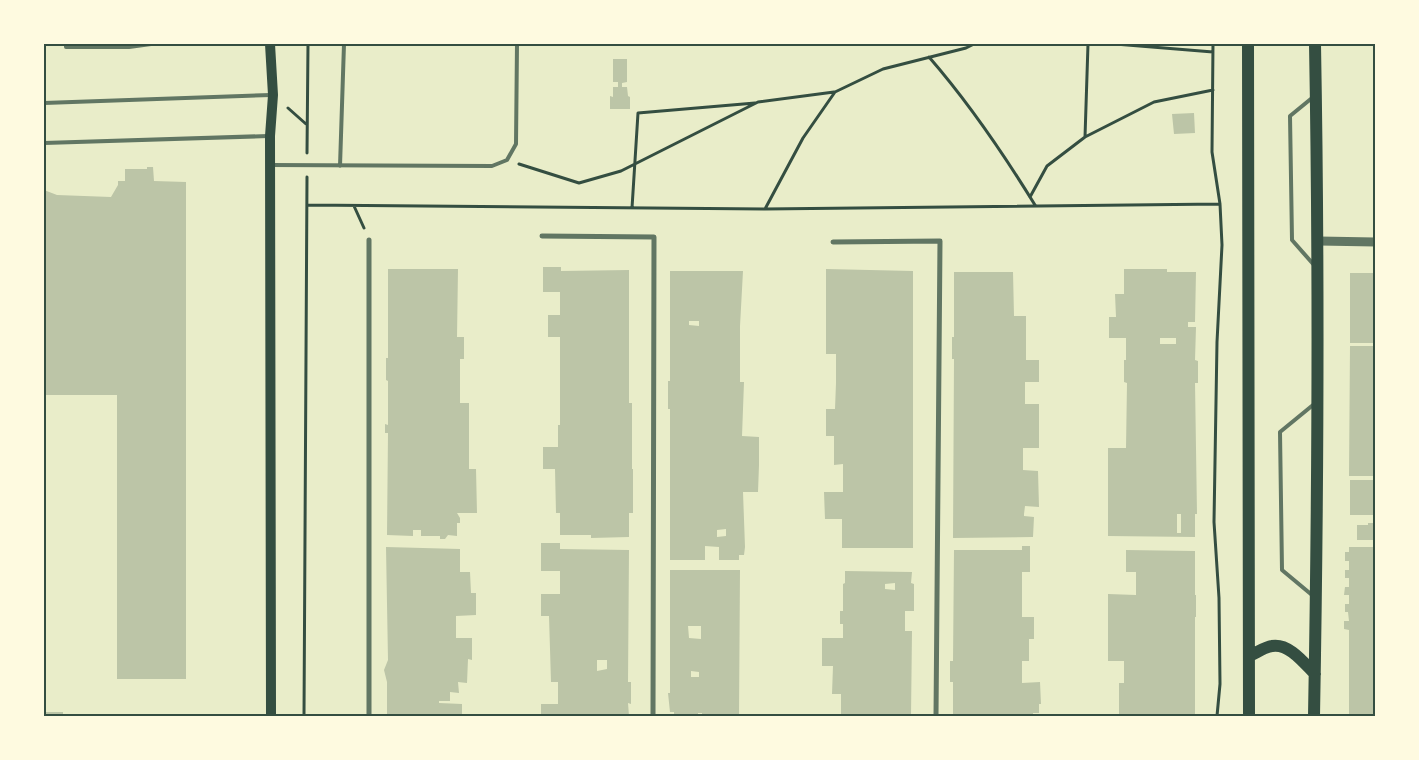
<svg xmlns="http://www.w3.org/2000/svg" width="1419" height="760" font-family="Rubik,sans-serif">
	<rect width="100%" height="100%" fill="#e9edc9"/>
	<path fill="#bcc5a7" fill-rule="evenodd" d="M613,59h14v23l-5,1v4h5l1,9 2,1v12h-20v-13l3,1v-10h5v-5h-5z
		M1194,113l1,20 -21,1 -2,-20z
		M147,167h6l1,14 32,1v497h-69v-284h-73v-205l13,5 54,2 7,-12v-4h7v-12h22z
		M543,267h18v4l68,-1v133h3v66h1v44h-4v24l-38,1v-3h-31v-22h-4l-1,-44h-12v-22h15v-22h2v-88h-12v-22h12v-23h-17z
		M388,269h70l-1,68h7v22h-4v44h9v66h7l1,44h-20l3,5v5h-3v13l-9,-1 -3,4h-5v-3h-19v-6h-8v6l-26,-1 1,-102h-3v-9l3,1v-44l-2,-1v-22h2z
		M826,269l87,2v277h-71v-29h-17l-1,-27h19v-28l-9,1v-29h-8v-27h9l1,-26v-29h-10z
		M1124,269h43v3h29l-1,50h-7v5h8l-1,33 3,1v22h-3l2,131h-2v23l-87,-1v-88h18l1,-65 -3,-1v-22h2v-22h-17v-21h7l-1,-23h9zM1160,338h16v6h-16zM1177,514h4v19h-4z
		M670,271h73l-3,55v56h4l-2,54 17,1v28l-1,27h-15l2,55 -1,8h-5v5h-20v-13l-14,-1v14h-35v-151h-2v-28h2zM689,321h10v5l-10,-1zM726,529v7l-9,1v-7z
		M954,272h59l1,44h12v44h13v22h-14v22h14v44h-16v22l15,1 1,36 -14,-1 -1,8v2l10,1 -1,20 -80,1 1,-179h-2v-22h2z
		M1350,273h25v70h-25z
		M1350,346h25v130h-26z
		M44,400h2v279h-2z
		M1350,480h25v35h-25z
		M1368,523h7v17h-18v-15h11z
		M541,543h19v6l69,1 -1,132h3v22l-3,-1 1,13h-88v-12h17v-22h-7l-2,-66h-8v-22h19v-23h-19zM597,660h10v9l-10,2z
		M1022,546h8v26h-8v45h12v22h-5v22h-7v22l18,-1 1,22h-2v9h-6v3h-80v-34h-3v-21h3l1,-111h68z
		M386,547l74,2v23h10l1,21h5v22l-20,1v22h16v22l-4,-1 -1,24 -9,-1 1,11 -9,-1v9h-11v2l23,1v12h-75v-34l-3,-12 4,-10z
		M1349,547h26v169h-26v-86l-5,-1v-8h5l-1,-9h-3v-8h4v-9h-5l1,-8h4v-9h-4v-8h4v-9h-4v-9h4z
		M1126,550l69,1v44h1v22h-1v99h-76v-33h5v-22h-16v-67l28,1v-23h-10z
		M670,570h70l-1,146h-37v-3h-4v3h-24v-4h-4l-2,-19h2zM688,626h13v13l-12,-1zM691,671l8,1v5h-8z
		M845,571l67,1 -1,11 3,1v27h-9v20h7l-1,85h-70v-22h-9l1,-28h-11v-28h21v-14h-3v-13h3v-27l2,-1zM895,583v7l-10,-1v-5z
		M44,712h19v4h-19z"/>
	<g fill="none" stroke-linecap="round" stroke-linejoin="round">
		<path stroke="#344e41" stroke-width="3" d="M1115,44l98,8
			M929,57c40,46 74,96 106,148
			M288,108l18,16
			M1085,137l3,-93
			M307,153l1,-109
			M519,164l60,19 42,-12 137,-69 76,-10
			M1030,197l17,-31 38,-29 69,-35 59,-12
			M307,205l458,4 38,-71 32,-46 48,-23 83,-21 8,-4
			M354,206l10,22
			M632,208l6,-95 117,-10
			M765,209l455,-5 -8,-52 1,-108
			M304,716l3,-539
			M1217,716l3,-32 -1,-86 -5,-76 3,-180 5,-97 -2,-41"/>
		<path stroke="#617663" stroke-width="4" d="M66,44v3h63l22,-3
			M1312,98l-22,18 2,124 22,25
			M44,103l227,-8
			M44,143l224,-7
			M270,165l222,1 15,-6 9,-16 1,-100
			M340,166l4,-122
			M1312,595l-30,-25 -2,-138 33,-27"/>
		<path stroke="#617663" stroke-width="5" d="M542,236l112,1 -1,479
			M833,242l107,-1 -4,475
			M369,716v-476"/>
		<path stroke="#617663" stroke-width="9" d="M1319,241l56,1"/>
		<path stroke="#344e41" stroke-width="10" d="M270,44l3,51 -3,41 1,580"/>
		<path stroke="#344e41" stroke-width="12" d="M1248,44l1,672
			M1249,656c7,-3 16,-9 23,-10 17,-3 32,17 43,28
			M1314,716c4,-224 5,-448 1,-672"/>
	</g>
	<rect width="1419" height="760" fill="none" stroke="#fefae0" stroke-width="90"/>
	<rect x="45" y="45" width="1329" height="670" fill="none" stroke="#344e41" stroke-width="2"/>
</svg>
